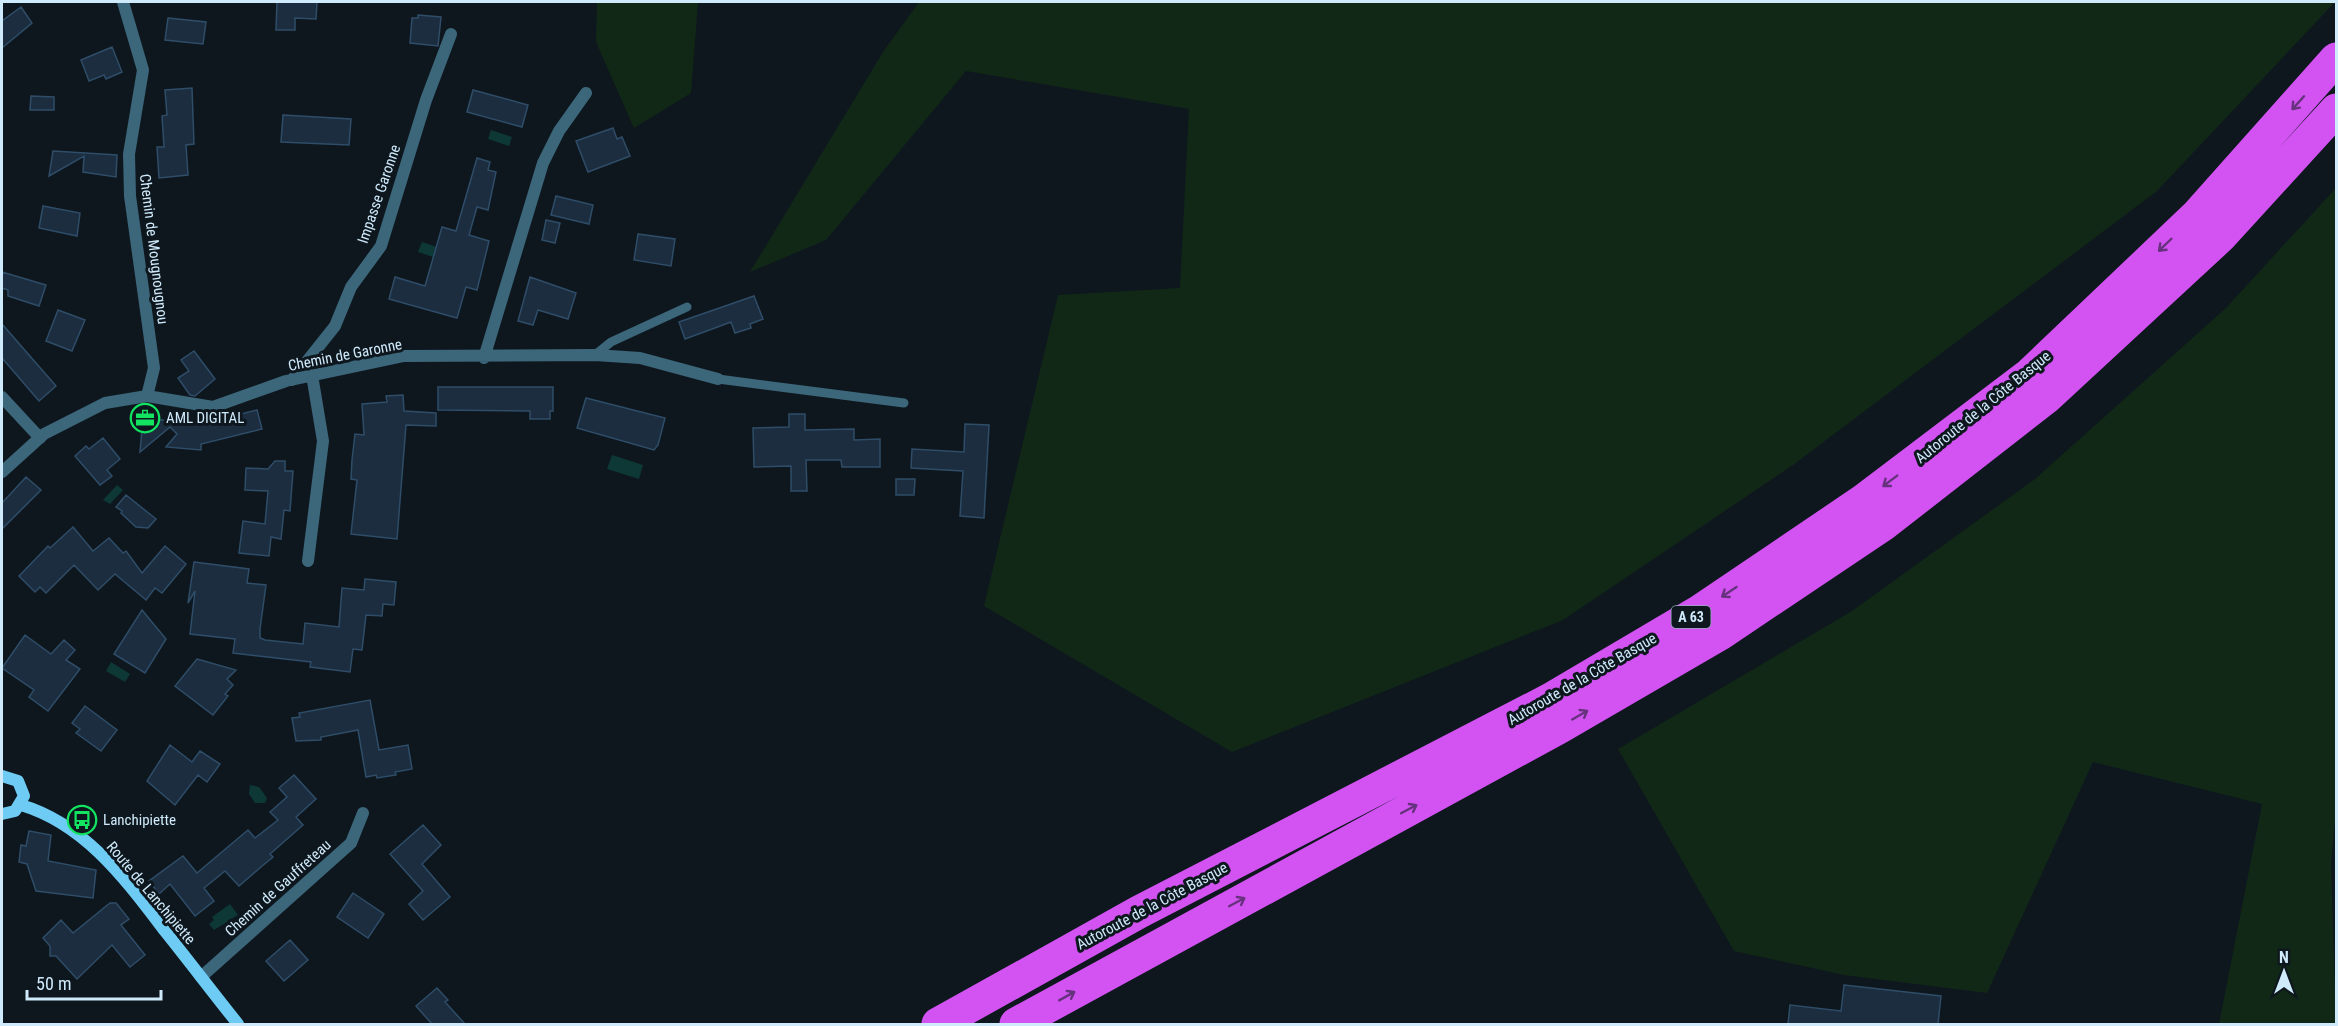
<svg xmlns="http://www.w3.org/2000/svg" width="2338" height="1026" font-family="'Roboto Condensed',sans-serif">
	<rect width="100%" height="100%" fill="#0e171e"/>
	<path fill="#112817" d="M597,2h101l-7,91 -57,35 -38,-86z
		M919,2h1416l-178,189 -364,274 -230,155 -331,132 -248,-146 74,-311 122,-7 9,-179 -223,-38 -140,169 -76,32 133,-220z
		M2336,188v622l-5,53 5,161h-117l43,-220 -169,-42 -106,231 -143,-18 -110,-24 -116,-202 234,-138 183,-132 191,-171z"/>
	<path fill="#0d3835" d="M491,130l21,7 -3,9 -21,-7z
		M422,242l21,7 -4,10 -21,-7z
		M612,455l31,10 -4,14 -32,-10z
		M117,485l6,5 -13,14 -7,-4z
		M111,662l19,12 -5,8 -19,-11z
		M250,785l9,2 8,11 -2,5h-10l-6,-9z
		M230,904l8,11 -24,15 -5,-6 5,-4 -2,-3z"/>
	<path fill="#1b2d3e" stroke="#2f4d68" stroke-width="1.5" d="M277,2h40l-1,17 -21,-1v12h-19z
		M21,7l11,16 -30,25v-27z
		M418,15l23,2 -3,29 -28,-3 2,-25h6z
		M168,18l38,4 -3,22 -38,-4z
		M112,47l10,25 -16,7 -2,-4 -15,6 -8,-21z
		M192,88l2,56 -8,1 2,30 -29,3 -2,-31h7l-2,-31 5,-1 -2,-25z
		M473,90l55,15 -6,22 -55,-15z
		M31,96l23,1v13h-24z
		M283,115l68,4 -2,26 -68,-3z
		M613,128l4,11 5,-2 8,19 -42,16 -12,-31z
		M53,151l64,4 -1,22 -33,-5 1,-16 -35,20z
		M477,158l13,4 -2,8 8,2 -8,38 -11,-3 -8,28 20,6 -12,49 -11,-3 -9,31 -68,-19 6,-22 30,9 17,-59 14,4z
		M556,196l37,9 -4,19 -38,-9z
		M43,206l37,7 -3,23 -38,-8z
		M546,220l14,3 -5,20 -13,-3z
		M638,234l37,5 -4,27 -37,-6z
		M2,272l44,13 -7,21 -31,-10v-6l-6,-2z
		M530,277l46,16 -8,26 -30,-9 -5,15 -15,-4z
		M754,296l9,23 -13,5 1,4 -16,5 -4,-11 -46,17 -6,-17z
		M58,310l27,10 -13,31 -26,-10z
		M2,324l54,62 -17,15 -37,-43z
		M194,351l21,28 -20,17 -5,-1 -12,-17 11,-7 -8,-11z
		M438,387h115v24h-3v8h-20v-8l-92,-1z
		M403,395l1,16 32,2v13l-30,-1 -9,114 -46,-5 6,-54 -6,-1 1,-19 3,-26 9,1 -2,-31 25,-2 -1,-6z
		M586,398l79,20 -7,27 -4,5 -77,-22z
		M257,410l5,19 -61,15v6l-35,-3 11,-13 -7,-7 -30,25 3,-34 68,7 -2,-3z
		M789,414h16v16l49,-1v11l26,-1v28h-38l-1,-7h-35l1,31h-16v-25l-37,1 -1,-39 36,-1z
		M965,424l24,1 -5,93 -24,-2 3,-45 -52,-3 1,-19 52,3z
		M103,438l17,21 -13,11 5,6 -12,9 -25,-29 11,-10 3,3z
		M275,461h10v10h8l-3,40 -6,-1 -3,29 -10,-2 -2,19 -30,-3 4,-32 22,3 3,-33 -23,-1 1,-22 22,1z
		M26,477l15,13 -39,39v-26z
		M896,479h19l-1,16h-18z
		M126,495l30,24 -8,9 -12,-1 -15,-14 1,-2 -6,-4z
		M73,527l20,24 16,-13 14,15 3,-2 16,22 23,-27 21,18 -24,29 -7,-5 -9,12 -31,-26 -17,16 -24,-25 -28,28 -6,-6 -5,5 -16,-16 29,-30 2,2z
		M194,562l55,7 -2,14 19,2 -6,44v9l5,2 38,4 2,-21 34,4 3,-39 22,2 1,-11 31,3 -2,23 -11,-1 -1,12 -16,-1 -4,35 -9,-1 -3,23 -40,-5 1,-5 -78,-9 2,-14 -45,-5 5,-43 -7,12z
		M142,610l24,29 -21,34 -31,-19z
		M25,635l26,19 13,-14 11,10 -9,10 14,9 -32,42 -19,-14 5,-7 -32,-22z
		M197,659l39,11 -9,9 6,6 -8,9 3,2 -15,19 -38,-29z
		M370,700l9,50 29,-5 4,24 -17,3 1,3 -19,3 -1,-3 -10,2 -8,-47 -37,7v3l-25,1 -4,-23 8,-1 -1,-4z
		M85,706l32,24 -16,21 -25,-18 4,-4 -8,-6z
		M170,745l22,17 8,-11 20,13 -13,18 -9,-7 -23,30 -28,-24z
		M294,775l22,24 -20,18 7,8 -33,29 3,3 -12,10 -22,19 -14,-15 -21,17 10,13 -19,15 -25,-32 -11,10 -10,-13 34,-25 14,17 51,-43 7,8 23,-18 -8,-8 17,-15 -8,-9z
		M423,825l18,20 -19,19 28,33 -27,23 -14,-16 14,-13 -33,-37z
		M29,831l22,4 -3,26 48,9 -3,28 -57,-7 -9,-27 -8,-2 2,-17 5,1z
		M353,893l31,21 -16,24 -31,-21z
		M110,903h6l13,16 -8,6 24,30 -15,12 -18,-22 -35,34 -21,-23h-6v-10l-7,-8 18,-18 12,13z
		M290,940l18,20 -24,21 -18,-20z
		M1844,985l97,11 -3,28h-150l2,-19 51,6z
		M437,988l11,12 -3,2 20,22h-33l-16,-18z"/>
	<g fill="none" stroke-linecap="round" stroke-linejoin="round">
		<path stroke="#3c667a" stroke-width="9" d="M595,355l16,-13 76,-35
			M718,379l186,24"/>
		<path stroke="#3c667a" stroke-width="12" d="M123,2l20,68 -14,84 1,42 24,172 -7,28
			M484,358l59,-195 16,-32 27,-38
			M292,380l43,-54 16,-39 30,-41 45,-146 25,-66
			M2,397l38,41
			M2,472l42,-38 61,-31 42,-7 66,11 73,-26 118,-25 191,-1 45,3 78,21
			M308,561l15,-120 -11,-66
			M201,977l150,-134 12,-30"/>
		<path stroke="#6dcbf4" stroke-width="12" d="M2,776l16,5 6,15 -9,15 -13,3
			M21,805c64,19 104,74 143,125 25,31 49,63 74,94"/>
		<path stroke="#d253f2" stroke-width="33" d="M938,1024l201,-112 412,-213 149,-88 164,-111 165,-125 168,-160 139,-156
			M1016,1024l544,-297 160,-93 164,-110 163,-127 174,-161 115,-126"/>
	</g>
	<defs><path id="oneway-shaft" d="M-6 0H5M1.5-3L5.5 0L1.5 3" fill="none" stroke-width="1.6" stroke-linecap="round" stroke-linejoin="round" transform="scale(1.5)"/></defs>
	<g stroke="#66327d">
		<use href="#oneway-shaft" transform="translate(2298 103) rotate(132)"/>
		<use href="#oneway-shaft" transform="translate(2165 245) rotate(136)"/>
		<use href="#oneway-shaft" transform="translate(1890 481) rotate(143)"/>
		<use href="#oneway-shaft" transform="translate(1729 592) rotate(146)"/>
		<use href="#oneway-shaft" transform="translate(1580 715) rotate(-30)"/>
		<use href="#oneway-shaft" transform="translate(1409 809) rotate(-28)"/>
		<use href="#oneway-shaft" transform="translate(1237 902) rotate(-28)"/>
		<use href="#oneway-shaft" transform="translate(1067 996) rotate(-29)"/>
	</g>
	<defs>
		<g id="office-ring" transform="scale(1.5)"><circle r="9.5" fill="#0e171e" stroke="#12e461" stroke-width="1.5"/><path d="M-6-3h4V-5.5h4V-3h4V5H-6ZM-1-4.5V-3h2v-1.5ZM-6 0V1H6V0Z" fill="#12e461"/></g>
		<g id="bus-ring" transform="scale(1.5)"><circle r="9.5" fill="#0e171e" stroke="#12e461" stroke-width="1.5"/><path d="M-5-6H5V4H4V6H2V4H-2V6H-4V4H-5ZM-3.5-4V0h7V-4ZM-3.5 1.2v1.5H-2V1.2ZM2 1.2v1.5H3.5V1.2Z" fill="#12e461"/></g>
	</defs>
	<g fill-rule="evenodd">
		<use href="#office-ring" x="145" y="418"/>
		<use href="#bus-ring" x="82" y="820"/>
	</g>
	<g text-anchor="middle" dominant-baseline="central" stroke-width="6" stroke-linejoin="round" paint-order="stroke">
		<rect fill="#0e171e" stroke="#95abb9" stroke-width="1.5" x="1671.5" y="606" width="39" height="22" rx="4.5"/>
		<g font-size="14" font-weight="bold" fill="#cfeafb">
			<text x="1691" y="617">A 63</text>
		</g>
		<g font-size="15" fill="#cfeafb" stroke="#0e171e">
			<text transform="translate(379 194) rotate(-71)">Impasse Garonne</text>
			<text transform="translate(154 249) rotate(83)">Chemin de Mougnougnou</text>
			<text transform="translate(345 355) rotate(-11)">Chemin de Garonne</text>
			<text transform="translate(1983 407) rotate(-39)">Autoroute de la Côte Basque</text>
			<text transform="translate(1582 679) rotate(-30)">Autoroute de la Côte Basque</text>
			<text transform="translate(278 888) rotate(-42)">Chemin de Gauffreteau</text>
			<text transform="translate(151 893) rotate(50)">Route de Lanchipiette</text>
			<text transform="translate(1152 906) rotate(-28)">Autoroute de la Côte Basque</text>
		</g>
		<g font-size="15" fill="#cfeafb" stroke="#0e171e" text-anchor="start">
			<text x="166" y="418">AML DIGITAL</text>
			<text x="103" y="820">Lanchipiette</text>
		</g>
	</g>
	<rect width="2338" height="1026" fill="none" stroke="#cfeafb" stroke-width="6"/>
	<g transform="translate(2284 972)" stroke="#0e171e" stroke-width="4.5" paint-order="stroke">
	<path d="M0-4.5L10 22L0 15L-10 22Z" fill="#cfeafb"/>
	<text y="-9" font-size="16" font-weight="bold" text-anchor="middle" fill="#cfeafb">N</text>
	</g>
	<path d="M27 990v9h134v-9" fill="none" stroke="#cfeafb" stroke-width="3"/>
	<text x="36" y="990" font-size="18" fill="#cfeafb" stroke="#0e171e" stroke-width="4.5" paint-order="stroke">50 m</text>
</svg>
